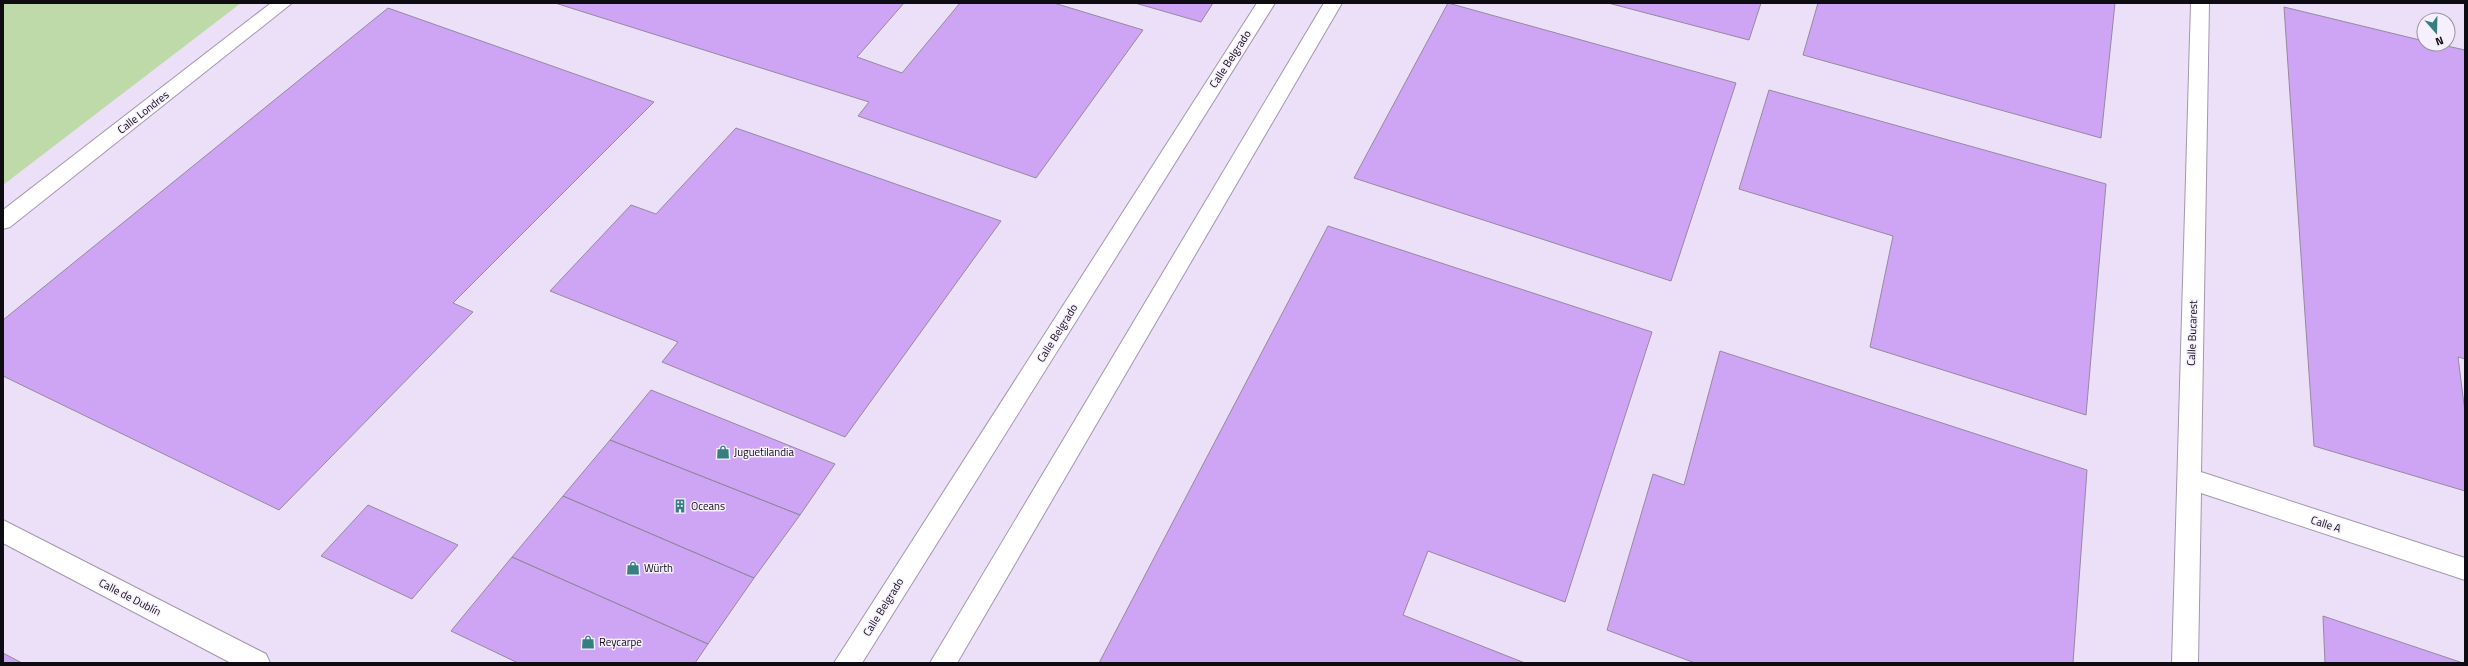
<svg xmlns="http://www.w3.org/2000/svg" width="2468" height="666" font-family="'Titillium Web',sans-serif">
	<rect width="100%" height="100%" fill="#ecdff8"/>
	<path fill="#bddaa8" d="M3,3h238l-238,182z"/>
	<path fill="#cea5f4" stroke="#9589a0" d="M555,3h349l-47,54 45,16 58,-70h94l89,27 -107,148 -178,-62 11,-14z
		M1135,3h78l-12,19z
		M1448,3l288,80 -65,198 -317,-103z
		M1608,3h153l-12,37z
		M1818,3h297l-14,135 -298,-83z
		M2284,7l140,34v3h14l27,6v309l-7,-2 7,55v79l-151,-45z
		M388,8l266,94 -201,201 20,9 -194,198 -276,-134v-56z
		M1769,90l337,94 -20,231 -216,-68 23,-111 -154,-47z
		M736,128l265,93 -156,216 -183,-75 16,-20 -128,-51 81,-86 25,9z
		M1328,226l324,106 -87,270 -137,-51 -25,64 122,48h-426z
		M1720,351l367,119 -14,193h-378l-88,-33 46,-156 31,11z
		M651,390l184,74 -35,51 -190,-75z
		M610,440l190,75 -46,63 -191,-82z
		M563,496l191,82 -46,66 -196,-87z
		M368,505l90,40 -46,54 -91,-43z
		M512,557l196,87 -13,19h-177l-67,-32z
		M2323,616l140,47h-138z
		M3,653l19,10h-19z"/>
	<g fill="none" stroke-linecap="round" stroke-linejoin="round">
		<g stroke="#a397af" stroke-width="2">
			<path id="street" d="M271,3h21l-282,224 -7,2v-19z
				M2191,3h18l-8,469 264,86v22l-264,-87 -3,170h-26z
				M3,520l263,134 4,9h-39l-228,-120z"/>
		</g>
		<g stroke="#a397af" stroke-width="2">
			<path id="secondary" d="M1257,3h18l-413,660h-28z
				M1324,3h18l-385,660h-27z"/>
		</g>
		<use href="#street" fill="#fff" fill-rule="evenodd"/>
		<use href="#secondary" fill="#fff" fill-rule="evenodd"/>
	</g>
	<defs>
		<g id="shop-bare" transform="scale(1.08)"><path d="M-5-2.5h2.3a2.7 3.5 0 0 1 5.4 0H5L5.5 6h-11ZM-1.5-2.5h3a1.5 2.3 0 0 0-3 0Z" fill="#367f80" stroke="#f6effe" stroke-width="2.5" paint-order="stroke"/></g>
		<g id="building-bare" transform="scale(1.08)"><path d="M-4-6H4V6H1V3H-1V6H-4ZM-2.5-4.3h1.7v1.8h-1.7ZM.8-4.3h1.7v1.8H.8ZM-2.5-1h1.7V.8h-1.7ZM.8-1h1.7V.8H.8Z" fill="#367f80" stroke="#f6effe" stroke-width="2.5" paint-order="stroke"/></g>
	</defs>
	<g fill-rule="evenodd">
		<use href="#shop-bare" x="723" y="452"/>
		<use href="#building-bare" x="680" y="506"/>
		<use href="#shop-bare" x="633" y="568"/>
		<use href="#shop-bare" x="588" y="642"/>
	</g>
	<g text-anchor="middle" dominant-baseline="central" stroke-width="3" stroke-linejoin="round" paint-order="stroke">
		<g font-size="11" fill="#0f0b13" stroke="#f6effe">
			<text transform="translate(1230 59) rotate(-57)">Calle Belgrado</text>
			<text transform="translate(143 112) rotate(-38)">Calle Londres</text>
			<text transform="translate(1057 333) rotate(-58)">Calle Belgrado</text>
			<text transform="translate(2192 333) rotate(-88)">Calle Bucarest</text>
			<text transform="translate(2326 524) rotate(18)">Calle A</text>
			<text transform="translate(130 597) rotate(27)">Calle de Dublín</text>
			<text transform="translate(883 607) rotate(-58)">Calle Belgrado</text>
		</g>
		<g font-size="11" fill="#0f0b13" stroke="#f6effe" text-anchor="start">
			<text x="734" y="452">Juguetilandia</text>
			<text x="691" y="506">Oceans</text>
			<text x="644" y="568">Würth</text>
			<text x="599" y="642">Reycarpe</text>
		</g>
	</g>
	<rect width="2468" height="666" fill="none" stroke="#0f0b13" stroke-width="8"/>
	<g transform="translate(2436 32) rotate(160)"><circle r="19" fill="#f6effe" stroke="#9a94a0"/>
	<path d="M0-3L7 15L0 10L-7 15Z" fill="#367f80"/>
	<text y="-6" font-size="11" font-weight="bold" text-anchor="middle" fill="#0f0b13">N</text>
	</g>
</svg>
